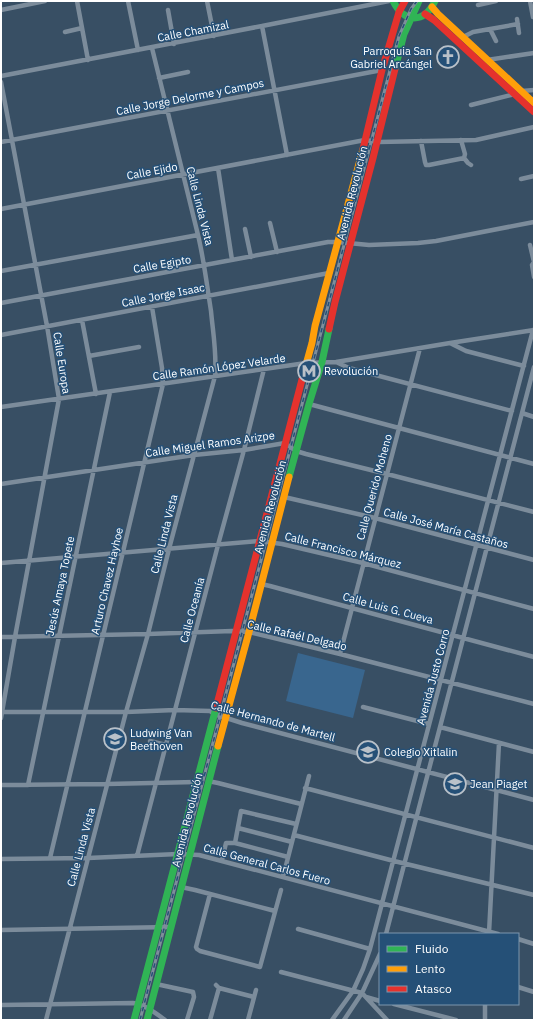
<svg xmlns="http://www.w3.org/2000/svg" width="535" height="1021" font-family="'IBM Plex Sans',sans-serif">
	<rect width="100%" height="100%" fill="#384f64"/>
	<path fill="#39668e" d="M298,653l67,17 -12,48 -67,-17z"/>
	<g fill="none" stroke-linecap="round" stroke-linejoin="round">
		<path stroke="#7c8c9b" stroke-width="4.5" d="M77,1l11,59
			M128,1l10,49
			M207,1l7,35
			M530,1l3,16
			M478,5l18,-4
			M1,10l44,-9
			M168,10l6,34
			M517,19l2,14
			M262,26l25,129
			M490,29l6,12
			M65,32l17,-4
			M463,37l10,-5 45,-8
			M487,60l47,-7
			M1,76l261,-50 127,-25
			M159,78l29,-6
			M1,82l46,244 12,73 -44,238 -14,81
			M522,91l12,-1
			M471,105l44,-11
			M461,140l4,14 -1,4
			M421,141l4,21 1,3h3l35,-7
			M1,142l381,-72
			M464,158l4,5 3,2
			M218,168l14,92
			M521,179l13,-3
			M1,209l364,-69 14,2 97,-2 58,-13
			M270,223l7,29
			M245,229l6,28
			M530,245l4,17 -2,3 2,12
			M1,271l197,-36
			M1,303l327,-61h10l31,3 49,-2 18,-2 98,-19
			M82,320l14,74
			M1,335l328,-62
			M450,343l16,8 58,15
			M89,356l50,-9
			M336,362l13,6 163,43
			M309,404l225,60
			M1,407l305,-44 30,-1 114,-19 84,-13
			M522,413l12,4
			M1,484l193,-29 50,-5 41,-7 11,8 10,3 81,20 147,38
			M284,497l91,21 159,42
			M1,563l259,-22 22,3 81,19 171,46
			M261,584l9,2 264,71
			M1,637l147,-3 84,-3 17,1 91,22 194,50
			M340,654l80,-306
			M363,707l66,17
			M1,712h125l49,-2 35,1 4,3 28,9 292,77
			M440,727l94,25
			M150,741l16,4
			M208,781l10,2 83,21
			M1,785l106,-1 89,-2
			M28,785l82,-393
			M305,788l229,60
			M238,828l54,14
			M294,835l100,26 140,34
			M235,843l53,14
			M137,856l81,-311 26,-95 20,-81
			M50,858l113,-474 -1,-16 -10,-61
			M1,859l87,-1 90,-4 21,1 299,79
			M222,860l4,-17h9l6,-32 55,13
			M283,877l26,-101
			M181,887l14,3 80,21
			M210,894l-14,53 1,2 3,2 60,16 21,-77
			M298,929l72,20
			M1,930l170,-3
			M489,933l10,-190
			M386,934l148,-567
			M518,939l16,5
			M281,972l81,21 25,27
			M156,984l37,8 1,5 -7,23
			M216,985l3,3 35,9
			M518,987l16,5
			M366,997l14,4
			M394,1004l62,16
			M1,1005l132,-2c11,1 23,10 32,17
			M46,1020l80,-308 22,-78 21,-85 46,-173c2,-22 -2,-43 -4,-65 -4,-25 -7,-51 -13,-76l-46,-187
			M210,1020l9,-32
			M248,1020l8,-30
			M332,1020l21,-29 10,-22 7,-20 163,-619
			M344,1020l18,-27 18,-39
			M485,1020v-16"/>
		<path stroke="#30b455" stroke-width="7" d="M393,1c11,22 31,23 42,0
			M395,69l9,-35 15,-33
			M289,477l20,-73 13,-42 7,-33
			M134,1020l82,-312
			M147,1020l71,-274"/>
		<path stroke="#ff9f0a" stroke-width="7" d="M432,7l6,7 96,89
			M304,372l8,-29 3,-17 48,-177
			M218,746l31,-114 40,-155"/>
		<path stroke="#e5322d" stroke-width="7" d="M425,14l9,6 100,92
			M363,149l19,-79 17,-58 6,-11
			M329,329l6,-27 38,-144 22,-89
			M216,708l88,-336"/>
		<g stroke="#7e8e9b" stroke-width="3">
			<path id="rail" d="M140,1020l259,-984 12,-27 6,-8"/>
		</g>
		<use href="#rail" stroke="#255077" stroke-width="1.5" stroke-dasharray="4.5" stroke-linecap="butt"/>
	</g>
	<defs>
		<g id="church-ring" transform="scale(1.15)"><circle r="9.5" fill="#255077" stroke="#b9c1c9" stroke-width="1.5"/><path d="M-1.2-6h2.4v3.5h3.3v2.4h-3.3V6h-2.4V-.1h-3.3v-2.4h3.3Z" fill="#b9c1c9"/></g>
		<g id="metro-ring" transform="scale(1.15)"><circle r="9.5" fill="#255077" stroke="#b9c1c9" stroke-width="1.5"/><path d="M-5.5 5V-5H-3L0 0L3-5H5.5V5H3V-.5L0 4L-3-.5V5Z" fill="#b9c1c9"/></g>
		<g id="school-ring" transform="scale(1.15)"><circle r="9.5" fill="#255077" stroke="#b9c1c9" stroke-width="1.5"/><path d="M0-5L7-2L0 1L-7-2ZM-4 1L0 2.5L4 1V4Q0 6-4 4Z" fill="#b9c1c9"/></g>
	</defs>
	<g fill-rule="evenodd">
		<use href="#church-ring" x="448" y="57"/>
		<use href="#metro-ring" x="309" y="371"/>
		<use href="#school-ring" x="115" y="739"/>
		<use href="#school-ring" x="368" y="752"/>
		<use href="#school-ring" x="455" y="784"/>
	</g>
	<g text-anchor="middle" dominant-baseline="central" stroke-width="3" stroke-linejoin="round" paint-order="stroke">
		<g font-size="11" fill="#fff" stroke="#255077">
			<text transform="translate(193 31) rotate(-11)">Calle Chamizal</text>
			<text transform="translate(190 97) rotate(-11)">Calle Jorge Delorme y Campos</text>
			<text transform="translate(152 171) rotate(-11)">Calle Ejido</text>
			<text transform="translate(352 193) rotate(-76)">Avenida Revolución</text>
			<text transform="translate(200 206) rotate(76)">Calle Linda Vista</text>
			<text transform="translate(162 264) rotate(-10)">Calle Egipto</text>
			<text transform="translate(163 295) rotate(-11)">Calle Jorge Isaac</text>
			<text transform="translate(62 363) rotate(81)">Calle Europa</text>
			<text transform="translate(219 367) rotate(-8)">Calle Ramón López Velarde</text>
			<text transform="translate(210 444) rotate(-8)">Calle Miguel Ramos Arizpe</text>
			<text transform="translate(374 487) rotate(-75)">Calle Querido Moheno</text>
			<text transform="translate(270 507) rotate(-75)">Avenida Revolución</text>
			<text transform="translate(446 528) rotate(15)">Calle José María Castaños</text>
			<text transform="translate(164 534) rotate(-76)">Calle Linda Vista</text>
			<text transform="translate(343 550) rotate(14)">Calle Francisco Márquez</text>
			<text transform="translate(107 581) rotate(-77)">Arturo Chavez Hayhoe</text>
			<text transform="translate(60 586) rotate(-78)">Jesús Amaya Topete</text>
			<text transform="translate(388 608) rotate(15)">Calle Luis G. Cueva</text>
			<text transform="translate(192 610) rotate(-75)">Calle Oceanía</text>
			<text transform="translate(297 635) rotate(13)">Calle Rafaél Delgado</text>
			<text transform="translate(433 677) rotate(-75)">Avenida Justo Corro</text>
			<text transform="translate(273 721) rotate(15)">Calle Hernando de Martell</text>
			<text transform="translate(187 820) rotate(-76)">Avenida Revolución</text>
			<text transform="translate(81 847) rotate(-75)">Calle Linda Vista</text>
			<text transform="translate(267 864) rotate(15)">Calle General Carlos Fuero</text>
		</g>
		<g font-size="11" fill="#fff" stroke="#255077" text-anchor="start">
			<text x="432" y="51" text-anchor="end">Parroquia San<tspan x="432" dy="13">Gabriel Arcángel</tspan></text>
			<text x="324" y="371">Revolución</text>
			<text x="130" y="733">Ludwing Van<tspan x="130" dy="13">Beethoven</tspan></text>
			<text x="384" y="752">Colegio Xitlalin</text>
			<text x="470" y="784">Jean Piaget</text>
		</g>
	</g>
	<rect width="535" height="1021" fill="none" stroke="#ffffff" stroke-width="4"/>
	<rect x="379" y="933" width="140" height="72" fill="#255077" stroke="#7c96ad"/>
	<rect x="387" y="946" width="20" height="6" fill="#30b455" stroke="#7c96ad"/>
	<text x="415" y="953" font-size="12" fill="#ffffff">Fluido</text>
	<rect x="387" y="966" width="20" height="6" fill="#ff9f0a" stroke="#7c96ad"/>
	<text x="415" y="973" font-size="12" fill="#ffffff">Lento</text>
	<rect x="387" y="986" width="20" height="6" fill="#e5322d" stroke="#7c96ad"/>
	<text x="415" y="993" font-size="12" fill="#ffffff">Atasco</text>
</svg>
